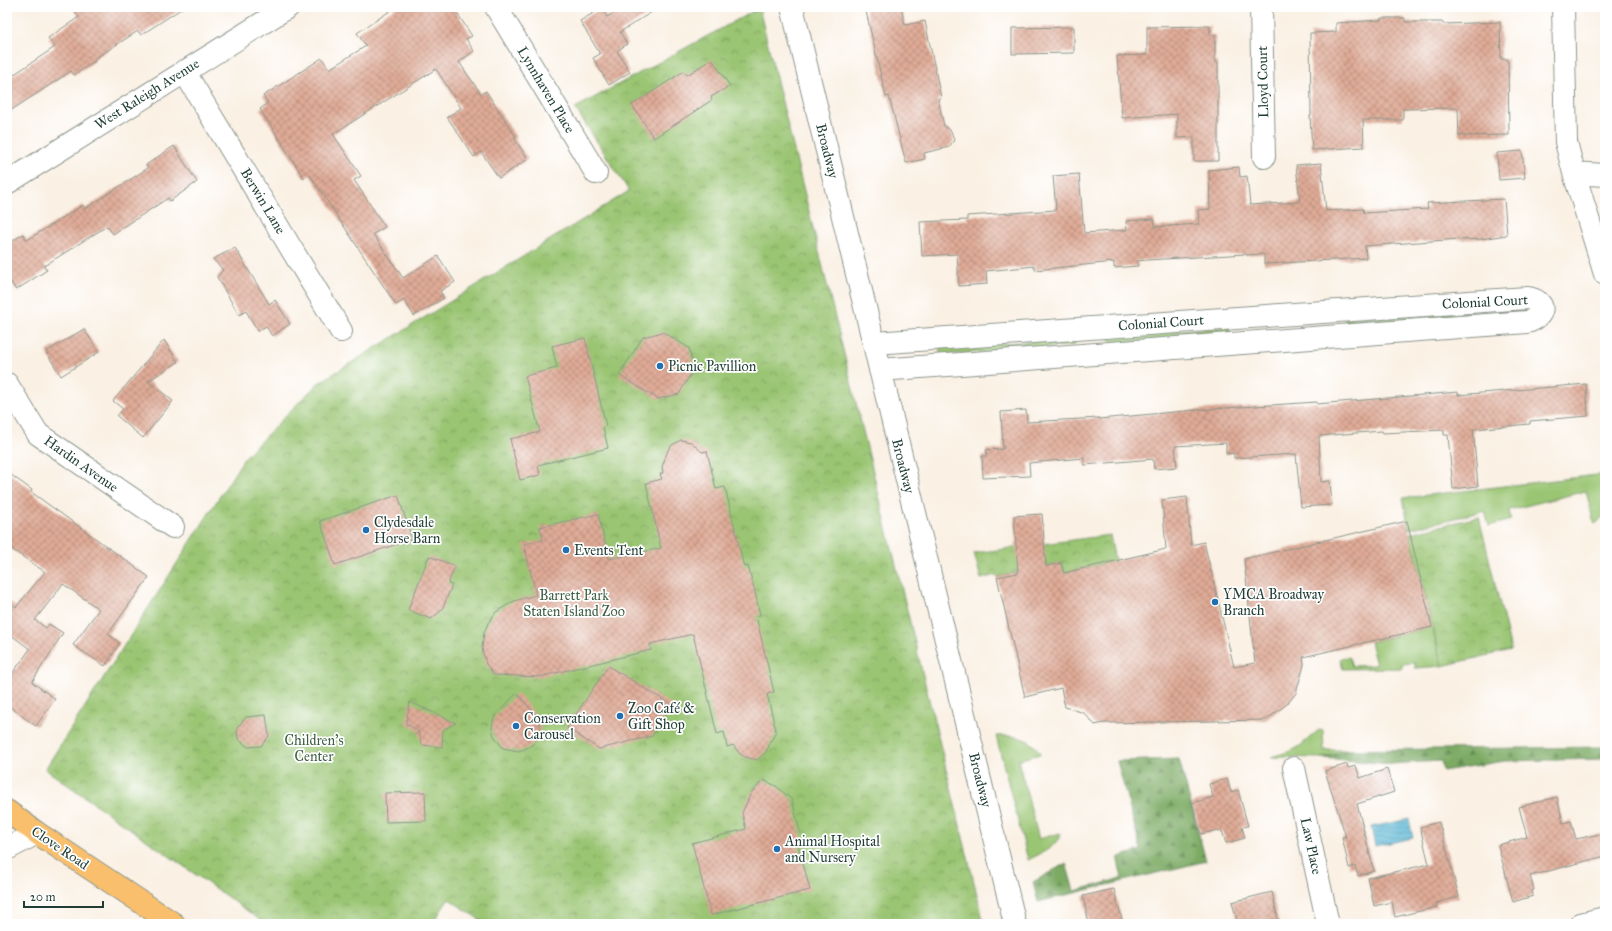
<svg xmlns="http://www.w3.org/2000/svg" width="1612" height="931" font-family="'IM FELL Great Primer',serif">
	<defs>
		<pattern id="forest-firs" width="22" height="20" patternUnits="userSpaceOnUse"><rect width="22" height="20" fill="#7baa64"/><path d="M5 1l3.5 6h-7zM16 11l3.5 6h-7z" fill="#648c53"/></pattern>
		<pattern id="park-crowns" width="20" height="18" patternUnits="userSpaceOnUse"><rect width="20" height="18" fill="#9ac572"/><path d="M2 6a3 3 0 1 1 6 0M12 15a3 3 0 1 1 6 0" fill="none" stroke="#7da15e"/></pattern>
		<pattern id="water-rules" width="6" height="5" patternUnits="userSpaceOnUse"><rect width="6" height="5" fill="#57b6d6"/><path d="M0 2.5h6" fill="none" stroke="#4795ae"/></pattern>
		<pattern id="building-cross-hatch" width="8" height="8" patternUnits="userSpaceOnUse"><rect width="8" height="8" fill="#e0ab97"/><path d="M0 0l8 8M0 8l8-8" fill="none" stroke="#b58c7c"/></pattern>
	</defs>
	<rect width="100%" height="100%" fill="#fff"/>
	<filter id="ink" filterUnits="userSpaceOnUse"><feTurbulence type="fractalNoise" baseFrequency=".025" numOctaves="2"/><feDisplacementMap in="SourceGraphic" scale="8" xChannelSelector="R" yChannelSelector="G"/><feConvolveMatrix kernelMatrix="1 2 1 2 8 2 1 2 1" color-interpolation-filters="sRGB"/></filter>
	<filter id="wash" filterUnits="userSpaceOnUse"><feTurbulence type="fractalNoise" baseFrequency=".012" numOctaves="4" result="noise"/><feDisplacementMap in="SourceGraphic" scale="16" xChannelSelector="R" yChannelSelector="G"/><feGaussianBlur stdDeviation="0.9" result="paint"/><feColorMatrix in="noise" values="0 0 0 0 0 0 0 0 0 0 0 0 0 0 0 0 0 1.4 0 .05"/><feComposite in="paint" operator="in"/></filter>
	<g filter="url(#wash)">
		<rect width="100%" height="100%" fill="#faf0e3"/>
		<path fill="#9ac572" stroke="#5c8153" d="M1465,311l1,7 -121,8v-7z
			M1229,327l2,7 -119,10 -4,-6 1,-3z
			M1074,339l1,6 -132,10 -3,-2v-6z
			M1605,474v42l-10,8 -2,-4 -7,-29 -77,19 2,10 -22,6 -4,-15 -76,18 -6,-31z
			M1432,627l10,39 -27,2v-5l-13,1v4l-59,1 -3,-10 9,-2 3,9 24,-1 -6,-23z
			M1320,729l3,1 1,20h26l-28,8 -51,-1 20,-6 9,-5z
			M996,736c17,-1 35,1 44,17v1l-22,6 21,79 21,-6c1,12 -22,22 -32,27z"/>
		<path fill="url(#forest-firs)" stroke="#4d744c" d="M1605,747v12l-100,2 -62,10 -2,-10 -51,3 -68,-6 28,-8z
			M1179,759l27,102 -168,41 -5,-20 33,-19 8,28 48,-13 -4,-17 1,-4 22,-7 -24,-89z"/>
		<path fill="url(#park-crowns)" stroke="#5c8153" d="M759,8l224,911 -20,5h-477l-37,-25 -17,25h-166l-221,-155 200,-312 72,-73 312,-193 -54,-83z
			M1479,517l32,133 -69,16 -32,-133z
			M1110,535l5,26 -51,12 -3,-10 -64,14 -1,-2 -15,4 -7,-26z"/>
		<path fill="url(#water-rules)" stroke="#3b7a85" d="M1409,819l4,19 -38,8 -4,-19z"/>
		<g id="blocks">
			<path fill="url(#building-cross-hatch)" d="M72,7h112l-43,28 -3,-4 -44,28 1,2 -21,14 -3,-4 -64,42v-34l48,-32 -7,-9 31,-21z
				M396,7h57l19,29 -6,3 8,12 -15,11 22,32 5,-3 30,46 -2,1 14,21 -29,19 -18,-26 -7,5 -27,-40 14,-9 -25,-39 -103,65 28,42 -7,4 31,47 -12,7 30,44 35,-22 17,26 -15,9 4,7 -30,18 -10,-16 -8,5 -86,-130 -6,3 -44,-69 8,-6 -5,-7 59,-38 7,11 37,-23 -9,-13z
				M624,7h29l2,3 -35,22 7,12 -10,7 13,21 -21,13 -16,-27 7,-4 -20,-33 22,-13 5,9z
				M865,7h36l4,18 20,-4 16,77 -3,1 6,27 7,5 3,9 -5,7 -25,6 1,6 -19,4 -17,-67 -3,1z
				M1381,18h24v4h38v2l57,-2 1,37h7l1,76 -50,1 -1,-28 -55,1v11h-40l1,27 -52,3 -2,-34 1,-1 -1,-82 26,-1v-9l45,-3z
				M1210,26v9h5v27h3v99h-24v-24l-17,1v-24l-55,4 -5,-62 30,-1v-28z
				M1074,27v26l-62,1v-26z
				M712,59l18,27 -19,11 1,3 -58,38 -22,-33 52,-34 3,4z
				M174,146l23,36 -27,19 -2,-3 -55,36 -6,-8 -63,40 3,4 -31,20 -9,-14v-32l16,-10 4,6 56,-35 2,4 63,-41 -2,-3z
				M1522,151l3,27 -26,2 -2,-27z
				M1321,163l5,48 37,-2 1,4 64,-4 -1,-6 77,-4 3,36 -26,4 -22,1v-1l-94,7 1,12 -102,6v-10l-18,1v-1l-99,6 -10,1 1,5 -24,2v-6l-79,8v-4l-49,5 1,13 -28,2 -2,-32 -35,2 -2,-34 47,-2v-4l89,-6 -3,-34 26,-2 5,59 43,-3 -1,-9 28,-2 1,8 44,-3 -1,-14 12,-1 -1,-39 30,-3 1,10 7,-1 3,29 50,-3 -4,-37z
				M235,248l34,56 6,-4 15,24 -18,12 -6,-10 -8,5 -12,-20 -7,4 -22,-38 6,-7 -10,-11z
				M84,329l15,23 -38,24 -15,-24z
				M663,332l26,16 5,21 -15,25 -21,5 -39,-24 24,-38z
				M585,338l21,88 -3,1 5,21 -70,17 2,10 -20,5 -10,-41 30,-7 -15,-56 32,-8 -5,-22z
				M164,340l14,22 -30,19 25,20 -30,37 -26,-22 6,-7 -10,-8z
				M1586,384l2,32 -58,5v3l-57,5 5,57 -25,3 -5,-54h-4v-5l-61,3 -1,-2 -63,5 2,46 9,-1 2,24 -31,2 -5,-53 -62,4v-5l-8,1v-11l-51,3 2,21 -23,2 -1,-10 -69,6v-7l-55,5 1,13 -47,2 -1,-22h5l-1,-6 17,-1 -2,-37 25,-2 1,12 72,-4v1l96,-9 122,-8v2l141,-12v3z
				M681,440l10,2 11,10 5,-1 9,38 9,-2 19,80 4,-1 7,26 5,23 -4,1 18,76 -7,2 9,37 -10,21 -9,8 -12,-3 -5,-3 -7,-9 -6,2 -3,-15 -7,2 -24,-100 -43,10 1,6 -112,27 -45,-2 -8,-11 -3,-11 -1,-6 2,-14 4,-10 8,-11 18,-11 22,-6 -12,-51 19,-4 -3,-13 58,-13 11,45 52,-11 -15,-65 16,-4 -2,-5 3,-1 -1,-6 6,-17 4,-5z
				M7,472l25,18 -1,2 118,85 -41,57 12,9 -15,23 -32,-21 26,-36 -36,-25 -28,36 11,8 3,-4 14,9 -31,49 23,17 -19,27 -29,-21v-24l23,-32 -23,-17v-32l9,7 29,-35 -38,-26z
				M398,495l14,44 -77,26 -15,-44z
				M1187,497l4,48 13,-3 30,125 21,-4 -11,-104 163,-38 25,106 -129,30 1,8 -8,28 -9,11 -21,16 -162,3 -9,2 -11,-12 -19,-6 -4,-19 -36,9 -28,-120 21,-4 -4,-57 28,-2 4,52 15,-3 3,10 102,-24 -4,-49z
				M429,556l26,10 -7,18 4,1 -10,25 -11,9 -23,-9z
				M608,666l64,39 -20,31 -53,13 -32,-21z
				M517,693l19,22 5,12 -4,12 -5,6 -7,4 -7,2 -15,-3 -9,-12 -2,-7 1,-8 3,-6z
				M410,702l46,21 -13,7 -1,17 -20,-2 -4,-14 -12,-8z
				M266,715l3,21 -8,10 -13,1 -10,-8 -1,-11 9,-11z
				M1347,764l1,4 8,-2 4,12 27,-9 7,23 -37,12 17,67 -16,5 -3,-10 -6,2 -7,-31h4l-21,-66z
				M1227,779l4,13 7,-2 10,36 -6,1 3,11 -19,5 -4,-12 -4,1v-2l-17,4 -9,-31 21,-6 -4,-13z
				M763,780l13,6 16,14 10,39 -5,1 13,50 -99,25 -19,-72 54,-14 -4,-16 9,-20z
				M425,792l1,29 -40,1 -1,-29z
				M1557,797l6,26 8,-2 5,18 29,-6v23l-75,20 4,14h-2l1,6 -20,6 -15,-57 29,-8 -8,-30z
				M1439,822l20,75 -23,6 1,4 -42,10 -3,-15 -18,4 -6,-28 61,-14 -9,-37z
				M1114,889l9,35h-34l-6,-28z
				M1272,892l7,32h-41l-6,-22z"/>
		</g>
	</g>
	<g filter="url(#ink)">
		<use href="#blocks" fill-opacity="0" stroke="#8c968c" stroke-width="1"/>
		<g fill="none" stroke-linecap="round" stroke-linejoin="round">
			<g stroke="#8c968c" stroke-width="24">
				<path id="minor" d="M496,7l100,166
					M792,7l223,917
					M1261,7l3,150
					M1563,7l3,135 8,31 31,101
					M184,71l157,260
					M1574,173l31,2
					M7,183l281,-176
					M874,343l653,-45c21,3 18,19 0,24l-647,48
					M7,384l31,50 135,93
					M1294,768l34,156
					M7,849l30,-16
					M1581,924l24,-6"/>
			</g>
			<g stroke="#8c968c" stroke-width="24">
				<path id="major" d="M7,811l30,22 137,91"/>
			</g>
			<use href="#minor" stroke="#fff" stroke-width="22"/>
			<use href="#major" stroke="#f9bf6d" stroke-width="22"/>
		</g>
	</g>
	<g fill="#1f6fb2" stroke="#fff" stroke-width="1.5">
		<circle cx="660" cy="366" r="4"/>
		<circle cx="366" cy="530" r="4"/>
		<circle cx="566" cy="550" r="4"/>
		<circle cx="1215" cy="602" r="4"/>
		<circle cx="620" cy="716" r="4"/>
		<circle cx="516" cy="726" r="4"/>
		<circle cx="777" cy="849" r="4"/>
	</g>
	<g text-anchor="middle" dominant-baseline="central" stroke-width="3.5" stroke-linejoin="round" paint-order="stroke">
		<g font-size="14" fill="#1f3d34" stroke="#fff">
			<text transform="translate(1263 82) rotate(-91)">Lloyd Court</text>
			<text transform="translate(546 90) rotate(59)">Lynnhaven Place</text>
			<text transform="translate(147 94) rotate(-32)">West Raleigh Avenue</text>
			<text transform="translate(827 151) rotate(76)">Broadway</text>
			<text transform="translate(263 201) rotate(59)">Berwin Lane</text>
			<text transform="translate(1485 302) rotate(-3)">Colonial Court</text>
			<text transform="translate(1161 323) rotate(-4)">Colonial Court</text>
			<text transform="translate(81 464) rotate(35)">Hardin Avenue</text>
			<text transform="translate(903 466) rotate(76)">Broadway</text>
			<text transform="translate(980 780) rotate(76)">Broadway</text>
			<text transform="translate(1311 846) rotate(78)">Law Place</text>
			<text transform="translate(60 848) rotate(34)">Clove Road</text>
		</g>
		<g font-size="14" fill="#1f3d34" stroke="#fff" text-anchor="start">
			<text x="668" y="366">Picnic Pavillion</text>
			<text x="374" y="522">Clydesdale<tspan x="374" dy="16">Horse Barn</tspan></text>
			<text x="574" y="550">Events Tent</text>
			<text x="1223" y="594">YMCA Broadway<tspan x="1223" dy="16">Branch</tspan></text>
			<text x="628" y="708">Zoo Café &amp;<tspan x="628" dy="16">Gift Shop</tspan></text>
			<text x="524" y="718">Conservation<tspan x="524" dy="16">Carousel</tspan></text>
			<text x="785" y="841">Animal Hospital<tspan x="785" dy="16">and Nursery</tspan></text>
		</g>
		<g font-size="14" fill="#3e5f44" stroke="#fff">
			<text x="574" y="595">Barrett Park<tspan x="574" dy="16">Staten Island Zoo</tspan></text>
			<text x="314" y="740">Children's<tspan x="314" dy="16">Center</tspan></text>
		</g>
	</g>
	<rect width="1612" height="931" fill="none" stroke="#fff" stroke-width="24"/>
	<path d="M24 901v6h79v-6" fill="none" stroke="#1f3d34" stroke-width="2"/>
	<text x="30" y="901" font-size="12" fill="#1f3d34" stroke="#ffffff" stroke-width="3" paint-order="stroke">20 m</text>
</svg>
